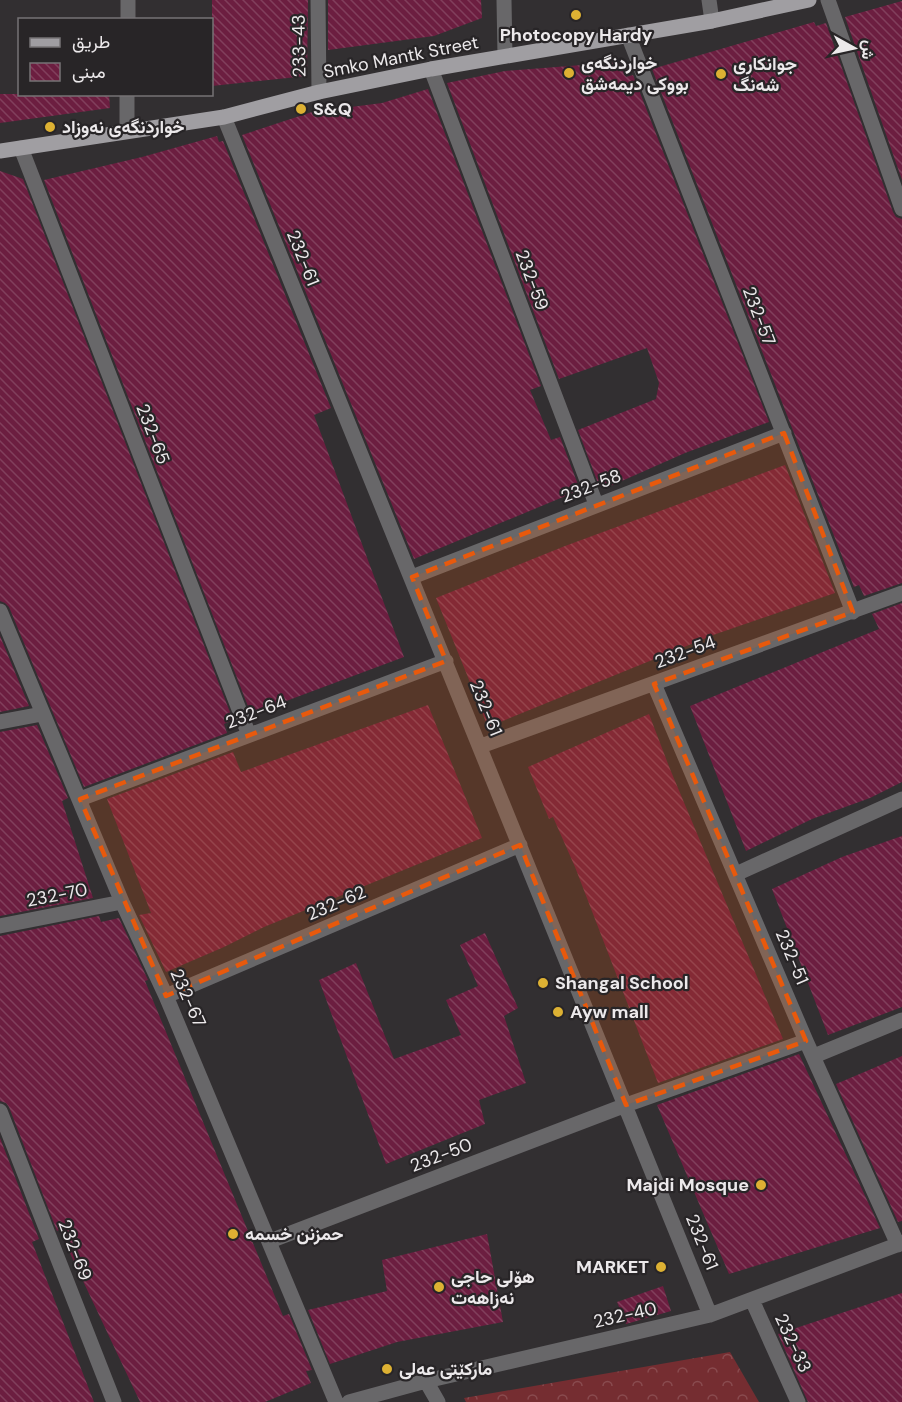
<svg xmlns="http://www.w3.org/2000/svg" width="902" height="1402" font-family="'DM Sans',Vazirmatn,sans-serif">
	<defs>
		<pattern id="forest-crowns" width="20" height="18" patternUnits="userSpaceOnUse" patternTransform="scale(1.5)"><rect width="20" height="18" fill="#752d31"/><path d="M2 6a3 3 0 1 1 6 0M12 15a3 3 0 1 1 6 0" fill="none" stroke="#894b4f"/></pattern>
		<pattern id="building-back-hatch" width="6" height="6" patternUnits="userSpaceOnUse" patternTransform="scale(1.5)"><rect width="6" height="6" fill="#6c1e40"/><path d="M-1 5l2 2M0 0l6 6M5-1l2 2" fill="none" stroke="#813f5c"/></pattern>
	</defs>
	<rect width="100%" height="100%" fill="#322f31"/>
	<path fill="url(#forest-crowns)" d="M730,1352l29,50h-293l-2,-4z"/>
	<path fill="url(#building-back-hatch)" d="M212,0h96l-1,76 -95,10z
		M328,0h153l1,18 -48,18 -106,14z
		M902,1v179l-57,-163z
		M814,22l2,4 10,-3 67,189 3,5 6,2v364l-38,13 -5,-11 -5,2 -202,-518z
		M621,62l5,15 7,-2 136,347 -84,31 -79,35 -3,-7 -5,2 -20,-53 78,-31 3,-16 -12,-35 -88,31 -112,-296 58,-12z
		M428,89l113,297 -11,4 21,50 9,-3 20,53 -166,69 -172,-424 70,-23 70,-9z
		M0,94h109l1,14 -110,15z
		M217,136l2,6 4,-1 108,267 -17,7 90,242 -153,57 -207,-534 98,-23z
		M0,171l23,8 210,541 -9,4 3,9 -143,54 -75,-180 -4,-4 -5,-2z
		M785,465l50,128 -119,41 -228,93 -52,-129 129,-52z
		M902,603v179l-32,16 -58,21 -66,32 -56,-145 189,-77 -7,-15z
		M0,636l29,70 -29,6z
		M428,705l54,133 -218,89 -40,20 -58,25 -27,-57 12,-2 -44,-114 126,-47 8,20z
		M649,714l21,55 113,270 -125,44 -83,-216 -22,-50 -4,2 -21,-52z
		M37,725l31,73 -6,3 31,97 -93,18v-184z
		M902,836v171l-74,28 -56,-146 70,-32z
		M99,916l2,6 18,-4 29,62 -3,1 138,335 6,-2 23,56 -6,1 5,12 -46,19h-125l-81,-172 -2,1 -48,-124 -3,-4 -6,-2v-165z
		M485,933l33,75 -14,8 22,67 -47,17 6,24 -99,40 -67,-184 37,-17 38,96 67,-24 -15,-35 32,-14 -18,-41z
		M799,1054l81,174 -151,46 -72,-169z
		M902,1056v165l-4,1 -62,-138z
		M0,1138l39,101 -7,3 62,160h-94z
		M487,1234l16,88 -106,20 -67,22 -22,-54 79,-19 -5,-31z
		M663,1286l8,25 -45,13 -9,-22z
		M902,1293v109h-94l-30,-68z"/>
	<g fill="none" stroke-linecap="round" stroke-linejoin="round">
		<path stroke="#686769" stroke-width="15" d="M318,0l1,92
			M504,0l1,56
			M709,0l3,21
			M828,0l74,209
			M128,20v-20
			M628,35l225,577
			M431,69l165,435
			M224,117l486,1198
			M127,131v-37
			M21,148l228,587
			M412,577l372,-144
			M0,611l122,291 44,94 170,406
			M654,684l152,357 92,204
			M0,722l42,-8
			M481,746l421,-153
			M80,799l366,-138
			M736,874l166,-75
			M0,926l122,-24
			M166,996l354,-151
			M814,1056l88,-36
			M0,1111l114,291
			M270,1241l356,-136 180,-64
			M752,1300l46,102
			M426,1381l12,21
			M349,1402l77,-21 284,-66 192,-72"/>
		<path stroke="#a09ea2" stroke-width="15" d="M0,151l224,-34 95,-25 112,-23 281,-48 97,-21"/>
	</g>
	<path fill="#e8590c" fill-opacity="0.2" stroke="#e8590c" stroke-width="4.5" stroke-dasharray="12 8" stroke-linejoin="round" d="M784,433l69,179 -199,72 152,357 -180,64 -106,-260 -354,151 -86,-197 366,-138 -34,-84z"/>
	<g fill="#ddb133" stroke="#282527" stroke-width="2">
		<circle cx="576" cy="15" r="6"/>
		<circle cx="569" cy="73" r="6"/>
		<circle cx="721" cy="74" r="6"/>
		<circle cx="301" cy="109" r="6"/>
		<circle cx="50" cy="127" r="6"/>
		<circle cx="543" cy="983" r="6"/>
		<circle cx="558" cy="1012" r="6"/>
		<circle cx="761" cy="1185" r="6"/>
		<circle cx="233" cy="1234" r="6"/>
		<circle cx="661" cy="1267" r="6"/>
		<circle cx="439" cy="1287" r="6"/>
		<circle cx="387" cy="1369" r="6"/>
	</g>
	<g text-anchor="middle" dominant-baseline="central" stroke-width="4.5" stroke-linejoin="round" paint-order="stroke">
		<g font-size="18" font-weight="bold" fill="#ece9eb" stroke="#282527" text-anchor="start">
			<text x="576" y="35" text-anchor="middle">Photocopy Hardy</text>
			<text x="581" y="63">خواردنگەی<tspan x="581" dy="21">بووکی دیمەشق</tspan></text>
			<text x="733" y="64">جوانکاری<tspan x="733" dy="21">شەنگ</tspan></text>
			<text x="313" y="109">S&amp;Q</text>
			<text x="62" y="127">خواردنگەی نەوزاد</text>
			<text x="555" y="983">Shangal School</text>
			<text x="570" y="1012">Ayw mall</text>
			<text x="749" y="1185" text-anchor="end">Majdi Mosque</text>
			<text x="245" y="1234">حمزنن خسمه</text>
			<text x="649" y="1267" text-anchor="end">MARKET</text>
			<text x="451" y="1277">هۆلی حاجی<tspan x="451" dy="21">نەزاهەت</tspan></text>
			<text x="399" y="1369">مارکێتی عەلی</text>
		</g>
		<g font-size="18" fill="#ece9eb" stroke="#282527">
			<text transform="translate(299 46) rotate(-91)">233-43</text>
			<text transform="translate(401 57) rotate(-11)">Smko Mantk Street</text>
			<text transform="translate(303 258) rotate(68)">232-61</text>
			<text transform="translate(532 280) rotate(69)">232-59</text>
			<text transform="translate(759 316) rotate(69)">232-57</text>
			<text transform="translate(153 434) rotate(69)">232-65</text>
			<text transform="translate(591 486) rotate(-21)">232-58</text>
			<text transform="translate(685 652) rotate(-20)">232-54</text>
			<text transform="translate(486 708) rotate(68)">232-61</text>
			<text transform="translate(256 712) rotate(-21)">232-64</text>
			<text transform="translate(57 895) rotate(-11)">232-70</text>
			<text transform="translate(336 903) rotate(-23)">232-62</text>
			<text transform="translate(792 957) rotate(67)">232-51</text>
			<text transform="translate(188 998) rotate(66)">232-67</text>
			<text transform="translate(441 1155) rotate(-21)">232-50</text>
			<text transform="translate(702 1242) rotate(68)">232-61</text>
			<text transform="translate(75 1250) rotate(69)">232-69</text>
			<text transform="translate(625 1315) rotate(-13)">232-40</text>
			<text transform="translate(793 1343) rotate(65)">232-33</text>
		</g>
	</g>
	<rect x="18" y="18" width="195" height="78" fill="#282527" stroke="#767375" stroke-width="1.5"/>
	<rect x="30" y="38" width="30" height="9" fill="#a09ea2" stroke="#767375" stroke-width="1.5"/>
	<text x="72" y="48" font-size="18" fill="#ece9eb">طريق</text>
	<rect x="30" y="63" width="30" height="18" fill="url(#building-back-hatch)" stroke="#767375" stroke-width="1.5"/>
	<text x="72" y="78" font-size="18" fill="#ece9eb">مبنى</text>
	<g transform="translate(854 48) rotate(98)" stroke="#282527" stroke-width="4.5" paint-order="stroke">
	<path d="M0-4.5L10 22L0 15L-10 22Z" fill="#ece9eb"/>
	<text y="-9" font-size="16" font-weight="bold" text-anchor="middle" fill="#ece9eb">ش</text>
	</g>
</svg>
